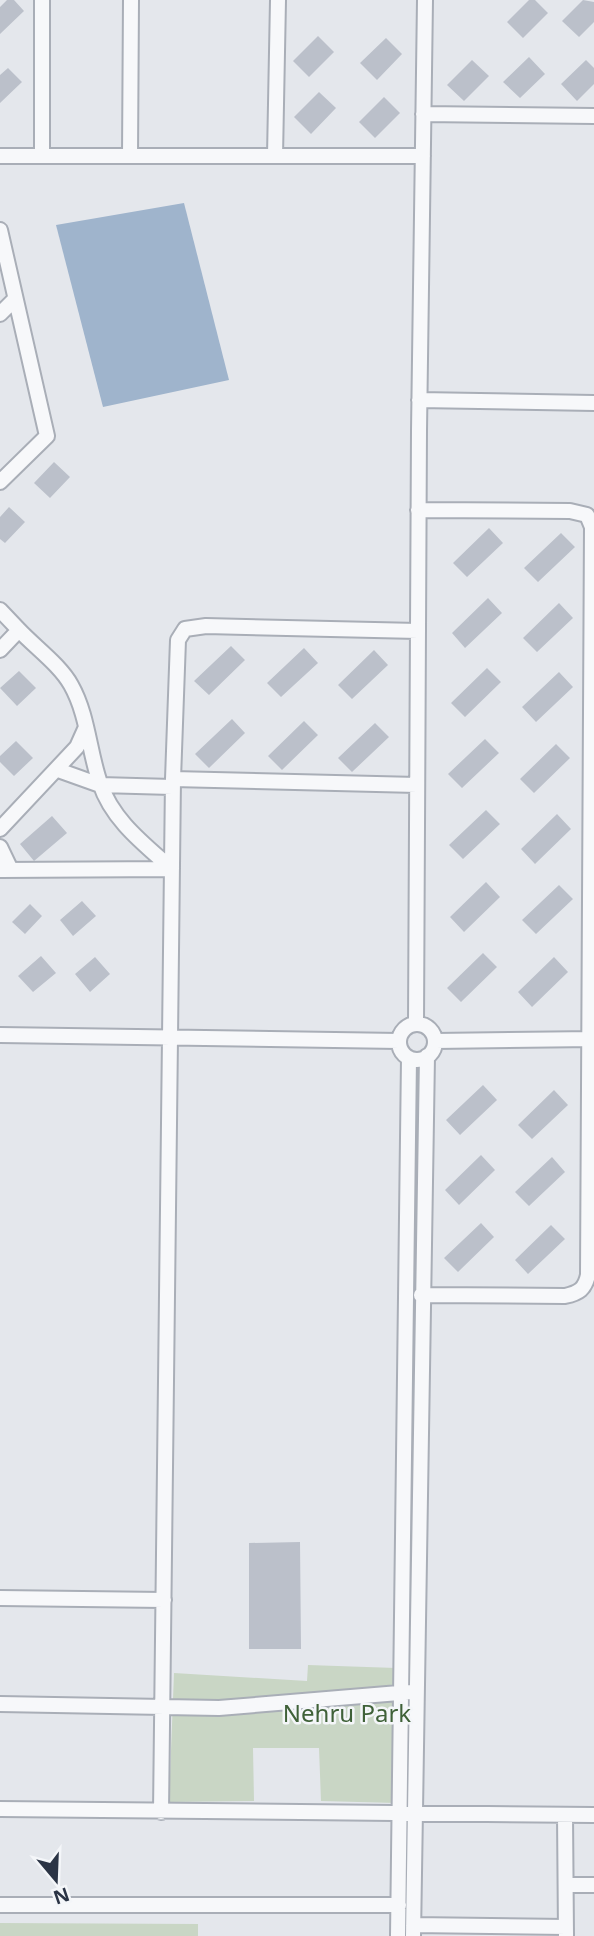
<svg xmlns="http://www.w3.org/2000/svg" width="594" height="1936" font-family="'Noto Sans',sans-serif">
	<rect width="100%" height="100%" fill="#e4e7ec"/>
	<path fill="#c9d6c5" d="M308,1665l88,3v135l-75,-2 -2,-53h-66l1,53 -85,1 5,-129 133,8z
		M0,1923l198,1v12h-198z"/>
	<path fill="#9fb4cc" d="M184,203l45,177 -126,27 -47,-182z"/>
	<path fill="#bbc0ca" d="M7,0h7l10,11 -24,23v-27z
		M529,0h6l13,13 -25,25 -16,-16z
		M583,0l11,2v20l-15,15 -17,-16z
		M318,36l16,16 -25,25 -16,-16z
		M386,38l16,16 -25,26 -17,-17z
		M529,57l16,17 -25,24 -17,-16z
		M472,60l17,16 -25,25 -17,-16z
		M586,60l8,8v16l-17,17 -16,-17z
		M8,68l14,14 -22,21v-28z
		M319,92l17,16 -25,26 -17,-17z
		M384,97l16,16 -25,25 -16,-16z
		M54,462l16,15 -20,21 -16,-15z
		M9,507l16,15 -20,21 -5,-4v-22z
		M489,528l14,15 -36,34 -14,-14z
		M561,533l14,14 -37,35 -14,-14z
		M488,598l14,15 -37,35 -13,-15z
		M559,603l14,15 -36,34 -14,-14z
		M231,646l14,14 -36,35 -15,-14z
		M304,648l14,15 -37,34 -14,-14z
		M374,650l14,15 -36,34 -14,-14z
		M487,668l14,14 -36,35 -14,-14z
		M19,671l17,17 -19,18 -17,-18z
		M559,672l14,15 -37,35 -14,-15z
		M232,719l13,14 -36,35 -14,-14z
		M304,721l14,14 -36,35 -14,-14z
		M375,723l14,14 -37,35 -14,-14z
		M485,739l14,14 -37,35 -14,-14z
		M16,741l17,17 -19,18 -14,-14v-6z
		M556,744l14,14 -36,35 -14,-14z
		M486,810l14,14 -37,35 -14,-14z
		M557,814l14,15 -36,35 -14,-15z
		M52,816l15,17 -33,28 -14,-17z
		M486,882l14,15 -36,35 -14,-15z
		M559,885l14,14 -37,35 -14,-14z
		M82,901l14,15 -23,20 -13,-16z
		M30,904l12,12 -17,18 -13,-12z
		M483,953l14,14 -36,35 -14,-14z
		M41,956l15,17 -23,19 -15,-16z
		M95,957l15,17 -20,18 -15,-18z
		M554,957l14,15 -36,35 -14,-15z
		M483,1085l14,15 -37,35 -14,-15z
		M554,1090l14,15 -36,34 -14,-14z
		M481,1155l14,15 -36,35 -14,-15z
		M552,1157l13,15 -36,34 -14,-14z
		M481,1223l13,14 -36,35 -14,-14z
		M551,1225l14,14 -37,35 -13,-14z
		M300,1542l1,107h-52v-106z"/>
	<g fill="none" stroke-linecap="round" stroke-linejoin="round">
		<g stroke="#a9aeb7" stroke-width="18">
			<path id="minor" d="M42,0v156
				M423,114l171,2
				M0,156h423
				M130,156l1,-156
				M275,156l3,-156
				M0,230l47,206 -47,46
				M0,314l15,-15
				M419,400l175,3
				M418,510l152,1 17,4 5,12 -4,748c-3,14 -9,18 -23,21l-144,-1
				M0,610l19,20 -19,20
				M19,630c16,17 41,35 52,55 17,30 18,67 29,98 12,37 44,61 72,86
				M58,770l42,15 72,2
				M173,779l5,-139 7,-11 21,-3 212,5
				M0,829l77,-82 9,-20
				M0,847l11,23
				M0,870l172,-1
				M416,1023l3,-592 6,-431
				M399 1042a18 18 0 1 1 36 0a18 18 0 1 1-36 0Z
				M0,1035l399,6
				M435,1041l159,-2
				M0,1598l164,2
				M0,1704l219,4 192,-16
				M0,1809l594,6
				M161,1812l12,-1033 244,6
				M565,1815l1,120
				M566,1885h28
				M0,1905h399
				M413,1925l153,2
				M398,1936l11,-878
				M413,1936l14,-880"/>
		</g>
		<use href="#minor" stroke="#f7f8fa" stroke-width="14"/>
	</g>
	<g text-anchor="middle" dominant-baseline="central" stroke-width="5" stroke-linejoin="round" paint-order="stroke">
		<g font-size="24" fill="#3f6138" stroke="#f4f6f9">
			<text x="347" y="1712">Nehru Park</text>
		</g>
	</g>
	<g transform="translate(56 1880) rotate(161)" stroke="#f4f6f9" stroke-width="5" paint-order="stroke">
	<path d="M0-5L12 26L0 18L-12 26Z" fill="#2b3445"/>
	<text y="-10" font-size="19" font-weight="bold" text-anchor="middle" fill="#2b3445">N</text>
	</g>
</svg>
